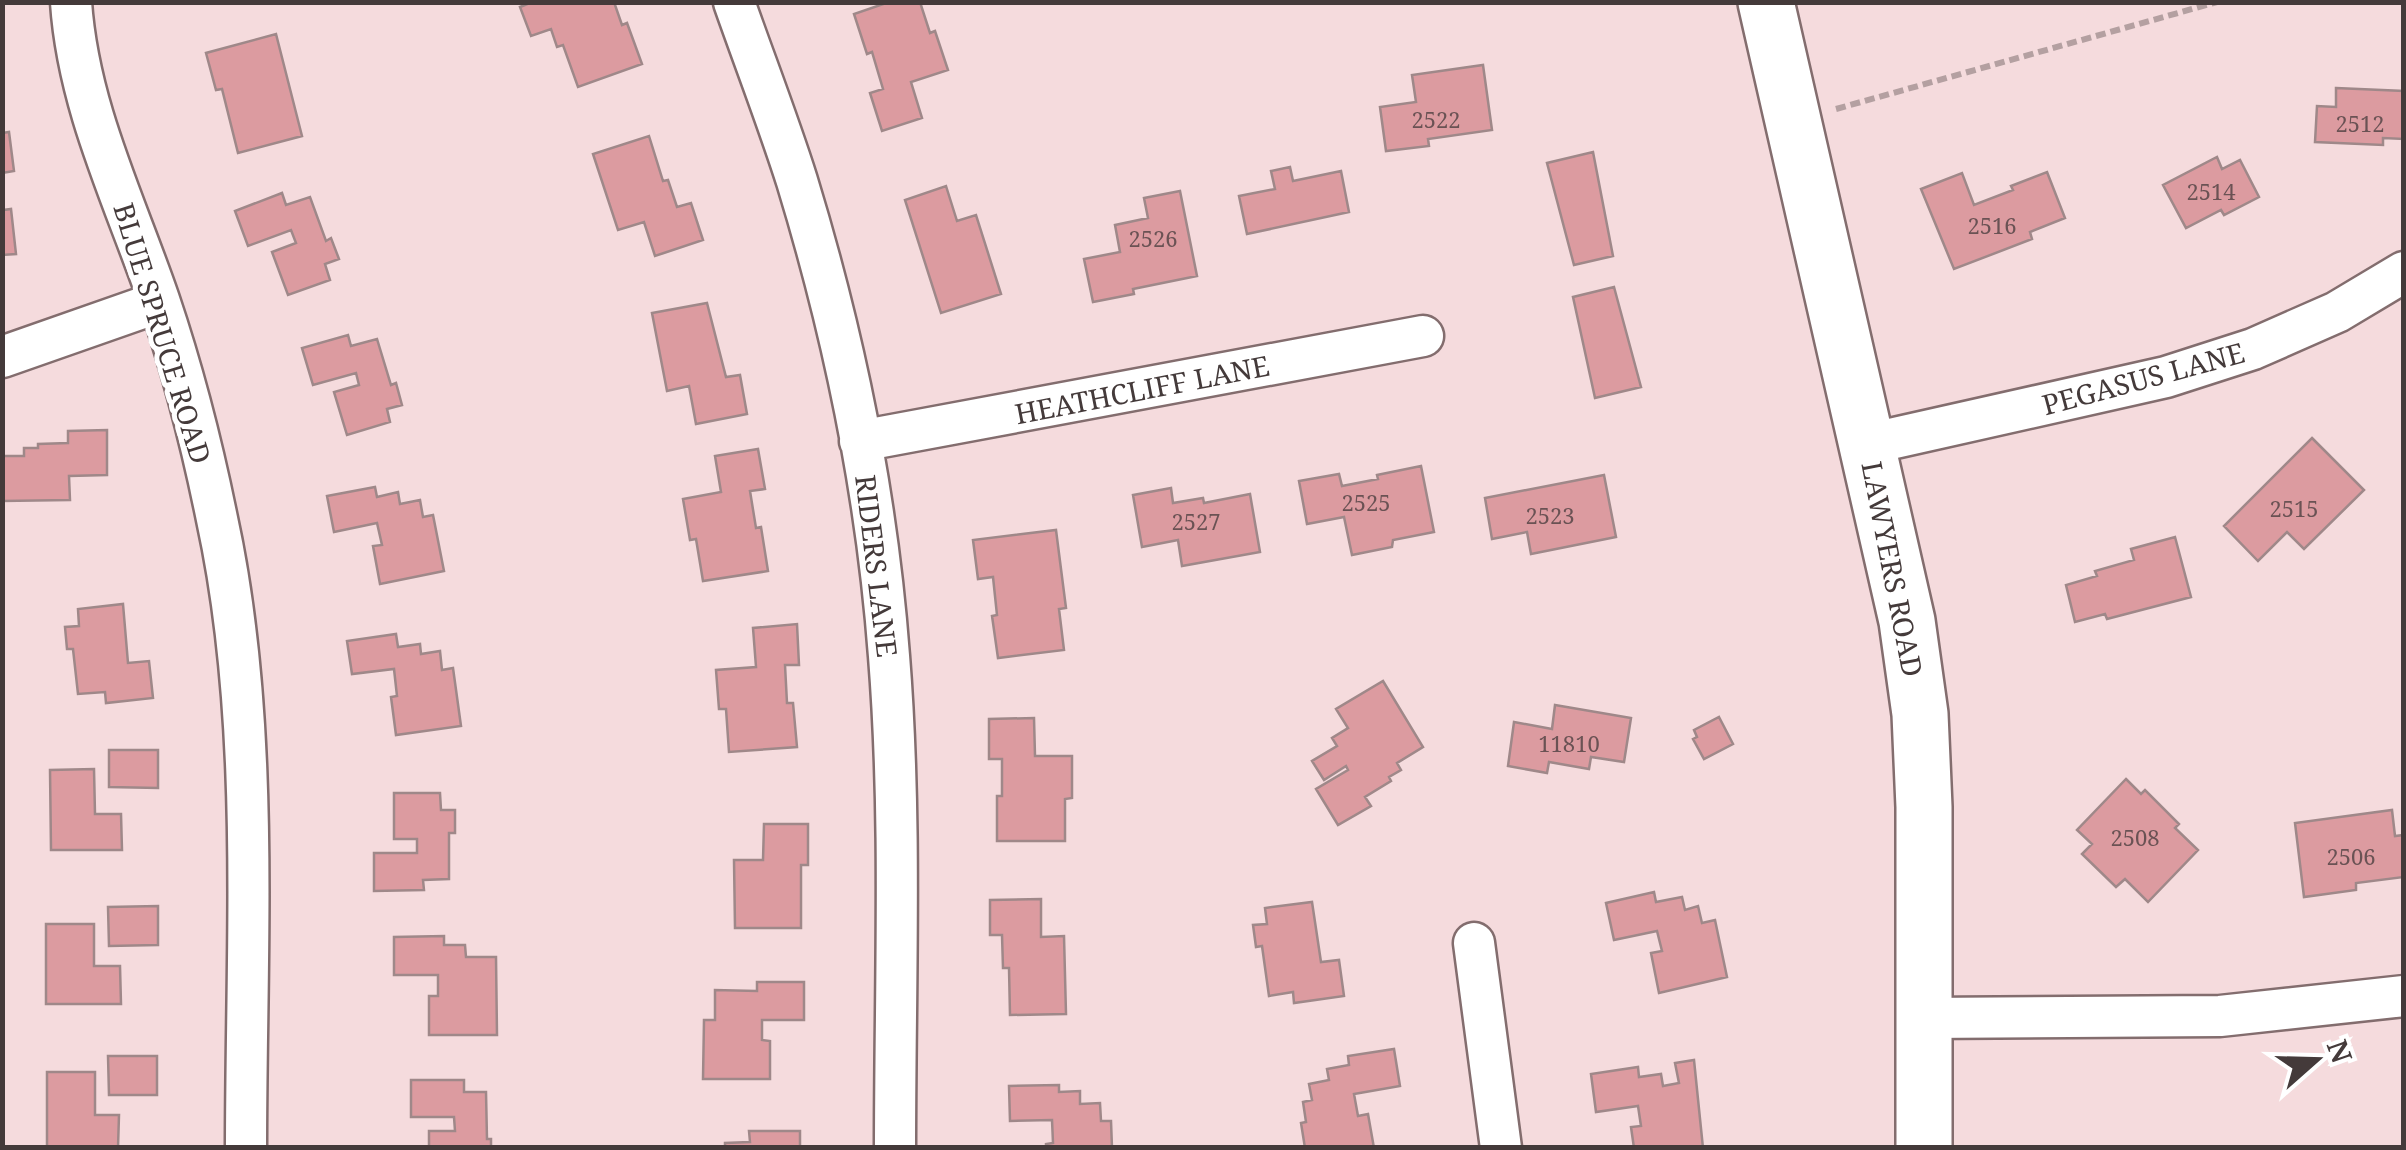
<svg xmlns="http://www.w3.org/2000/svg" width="2406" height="1150" font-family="'Noto Serif',serif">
	<rect width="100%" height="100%" fill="#f5dbdd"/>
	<path fill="#dc9ba0" stroke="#9f8889" stroke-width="2.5" d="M532,2h82l8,23 5,-2 15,41 -64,23 -15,-42 -6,2 -6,-18 -20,7 -11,-29z
		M889,2h31l10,31 5,-2 13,39 -37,12 11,36 -40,13 -12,-38 13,-4 -11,-37 -5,2 -13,-40z
		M276,34l26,102 -64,17 -16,-64 -6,1 -10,-37z
		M1483,65l9,65 -64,9 1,7 -43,5 -6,-44 36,-5 -4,-27z
		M2336,88l68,3v48l-21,-1v7l-68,-3 2,-36 19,1z
		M9,132l5,39 -12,2v-40z
		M649,136l14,45 5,-1 9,27 14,-4 12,37 -48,16 -11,-34 -26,8 -25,-76z
		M1593,152l20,104 -39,9 -27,-102z
		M2217,157l5,12 18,-9 19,37 -35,18 -3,-5 -35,18 -23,-43z
		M1290,167l3,14 48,-10 8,41 -102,22 -8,-38 36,-7 -4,-18z
		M2047,172l18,46 -35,14 2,7 -78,30 -33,-80 41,-16 12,32 39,-15 -2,-4z
		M946,186l11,35 19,-6 25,79 -60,19 -36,-113z
		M1180,191l17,85 -64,13 1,5 -41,8 -9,-43 36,-7 -5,-27 33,-7 -4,-20z
		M282,193l4,12 24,-8 16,44 5,-3 8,21 -14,5 5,16 -42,15 -16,-43 24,-9 -5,-13 -43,16 -13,-35z
		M2,204l1,6 8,-1 5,45 -14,1z
		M1614,287l27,100 -46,11 -22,-101z
		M707,303l19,74 14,-2 7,39 -51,10 -7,-38 -22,5 -15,-78z
		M348,335l3,11 26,-7 14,46 5,-2 6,22 -15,4 3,13 -43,13 -13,-43 25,-7 -3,-12 -43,12 -11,-37z
		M107,430v45l-38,1 1,24 -68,1v-45h22v-8h14v-4l30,-1v-12z
		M2312,438l52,52 -60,59 -17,-17 -29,29 -34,-35z
		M758,449l7,40 -15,2 6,37 5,-1 7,44 -65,10 -7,-42 -6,1 -7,-41 38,-7 -6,-36z
		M1421,466l13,66 -41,8 -1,7 -40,8 -8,-38 -37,7 -8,-43 40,-7 3,12 36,-7 -1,-4z
		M1604,475l12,62 -85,17 -4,-22 -35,7 -7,-41z
		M375,487l2,10 21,-5 2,12 20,-4 3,17 10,-2 11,56 -64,13 -7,-38 9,-1 -5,-22 -43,9 -7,-36z
		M1171,488l2,15 30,-5 1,5 46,-9 10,58 -78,14 -4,-26 -36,7 -9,-52z
		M1056,530l10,78 -7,1 5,41 -66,8 -6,-42 5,-1 -4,-38 -15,2 -5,-39z
		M2175,537l16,60 -84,22 -2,-5 -30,8 -9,-37 31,-9 -2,-5 39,-11 -3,-11z
		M123,604l5,59 21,-2 4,37 -47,5 -1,-11 -27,2 -5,-45h-6l-2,-22 14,-1 -1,-17z
		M797,624l2,41h-14l2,38h6l4,44 -68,5 -3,-43h-7l-3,-39 40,-3 -3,-39z
		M396,634l2,13 22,-3 1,10 19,-3 2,19 11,-2 8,58 -65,9 -5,-38 6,-1 -3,-27 -42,5 -5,-33z
		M1383,681l40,66 -26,16 4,7 -12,7 2,4 -26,16 6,9 -33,19 -22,-36 32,-19 -2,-4 -22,14 -12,-19 25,-15 -5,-8 16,-10 -12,-19z
		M1555,705l76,13 -7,44 -33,-5 -2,12 -40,-7 -2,11 -39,-7 6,-44 38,7z
		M1719,717l14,27 -29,15 -11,-20 4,-2 -3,-7z
		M1034,718l1,38h37v42l-7,1v42h-68v-45h5v-37h-13v-40z
		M109,750h49v38l-49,-1z
		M94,769l1,45h26l1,36h-71l-1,-80z
		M2126,779l15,15 4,-4 34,34 -4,4 23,22 -50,52 -23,-23 -9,8 -34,-33 10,-10 -15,-14z
		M394,793h46l1,17h14v23h-6v46l-26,1 1,10 -50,1v-38h43v-14h-23z
		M2392,810l3,26 9,-1v42l-48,6v7l-52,7 -9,-74z
		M764,824h44v41h-7v63h-66l-1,-68h29z
		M1654,892l2,10 26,-5 3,13 13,-4 4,17 13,-3 12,57 -68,16 -8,-40 11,-2 -5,-20 -43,9 -8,-37z
		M1041,899v38l23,-1 2,78 -56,1 -1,-47h-6l-1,-33h-12v-35z
		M1312,902l9,60 18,-2 5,36 -50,7 -1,-11 -24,4 -7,-50 -6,1 -3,-22 14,-1 -2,-16z
		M158,906v39l-49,1 -1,-39z
		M46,924h48v42h26l1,38h-75z
		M444,936v9h21l1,12h30l1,78h-68v-39h9v-21h-44v-38z
		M757,982h47v38h-42v20l8,1v38h-67l1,-59h11v-30l42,1z
		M1394,1049l6,37 -46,8 4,22 10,-2 6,34h-69l-4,-25 5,-1 -3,-20 9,-2 -3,-16 20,-4 -2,-11 22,-4 -1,-9z
		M108,1056h49v39h-48z
		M1694,1060l9,88h-69l-3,-21 10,-1 -3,-20 -42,6 -5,-38 47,-7 1,10 22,-3 2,12 16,-3 -4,-20z
		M47,1072h48v43h24l-1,33h-71z
		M411,1080h53v12h22l1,47h4v9h-62v-17h26l-1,-14h-43z
		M1059,1085v7l21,-1v13l20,-1 1,18h10l1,27h-66v-4l7,-1 -1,-23 -42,1 -1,-35z
		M749,1131h51v17h-75v-5l25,-1z"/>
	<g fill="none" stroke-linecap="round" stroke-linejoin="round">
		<g stroke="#836d6e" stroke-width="45">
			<path id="minor" d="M71,2c7,105 54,199 88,298 24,71 43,145 58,219 44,202 29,423 29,629
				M734,2c21,60 44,119 63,179 47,154 80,314 92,475 13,163 6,328 6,492
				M2,357l157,-55
				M860,441l563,-105
				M1868,444l298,-67 87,-28 84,-37 67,-40
				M1474,943l27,205
				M1924,1018l296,-2 184,-20"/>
		</g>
		<g stroke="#836d6e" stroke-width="60">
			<path id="primary" d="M1766,2l141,619 13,93 4,93v341"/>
		</g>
		<path stroke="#b4a0a1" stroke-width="6" stroke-dasharray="10 5" stroke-linecap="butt" d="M1836,109l381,-107"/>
		<use href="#minor" stroke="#fff" stroke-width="40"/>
		<use href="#primary" stroke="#fff" stroke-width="55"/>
	</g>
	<g text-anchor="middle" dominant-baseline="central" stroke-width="10" stroke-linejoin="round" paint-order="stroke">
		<g font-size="22" fill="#6a5254">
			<text x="1436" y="119">2522</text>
			<text x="2360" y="123">2512</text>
			<text x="2211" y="191">2514</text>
			<text x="1992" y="225">2516</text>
			<text x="1153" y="238">2526</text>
			<text x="1366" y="502">2525</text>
			<text x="2294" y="508">2515</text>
			<text x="1550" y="515">2523</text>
			<text x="1196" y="521">2527</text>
			<text x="1569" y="743">11810</text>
			<text x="2135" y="837">2508</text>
			<text x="2351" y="856">2506</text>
		</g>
		<g font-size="28" fill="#443a3a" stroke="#fff">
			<text transform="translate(163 333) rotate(73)">BLUE SPRUCE ROAD</text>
			<text transform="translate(2143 378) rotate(-15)">PEGASUS LANE</text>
			<text transform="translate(1142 389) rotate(-11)">HEATHCLIFF LANE</text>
			<text transform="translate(877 566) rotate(83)">RIDERS LANE</text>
			<text transform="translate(1893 569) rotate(79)">LAWYERS ROAD</text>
		</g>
	</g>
	<rect width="2406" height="1150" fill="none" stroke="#443a3a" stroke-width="10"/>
	<g transform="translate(2316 1060) rotate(70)" stroke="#ffffff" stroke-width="8" paint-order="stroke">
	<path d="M0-8L18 38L0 25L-18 38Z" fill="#443a3a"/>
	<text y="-15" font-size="28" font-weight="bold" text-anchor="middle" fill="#443a3a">N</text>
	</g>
</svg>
